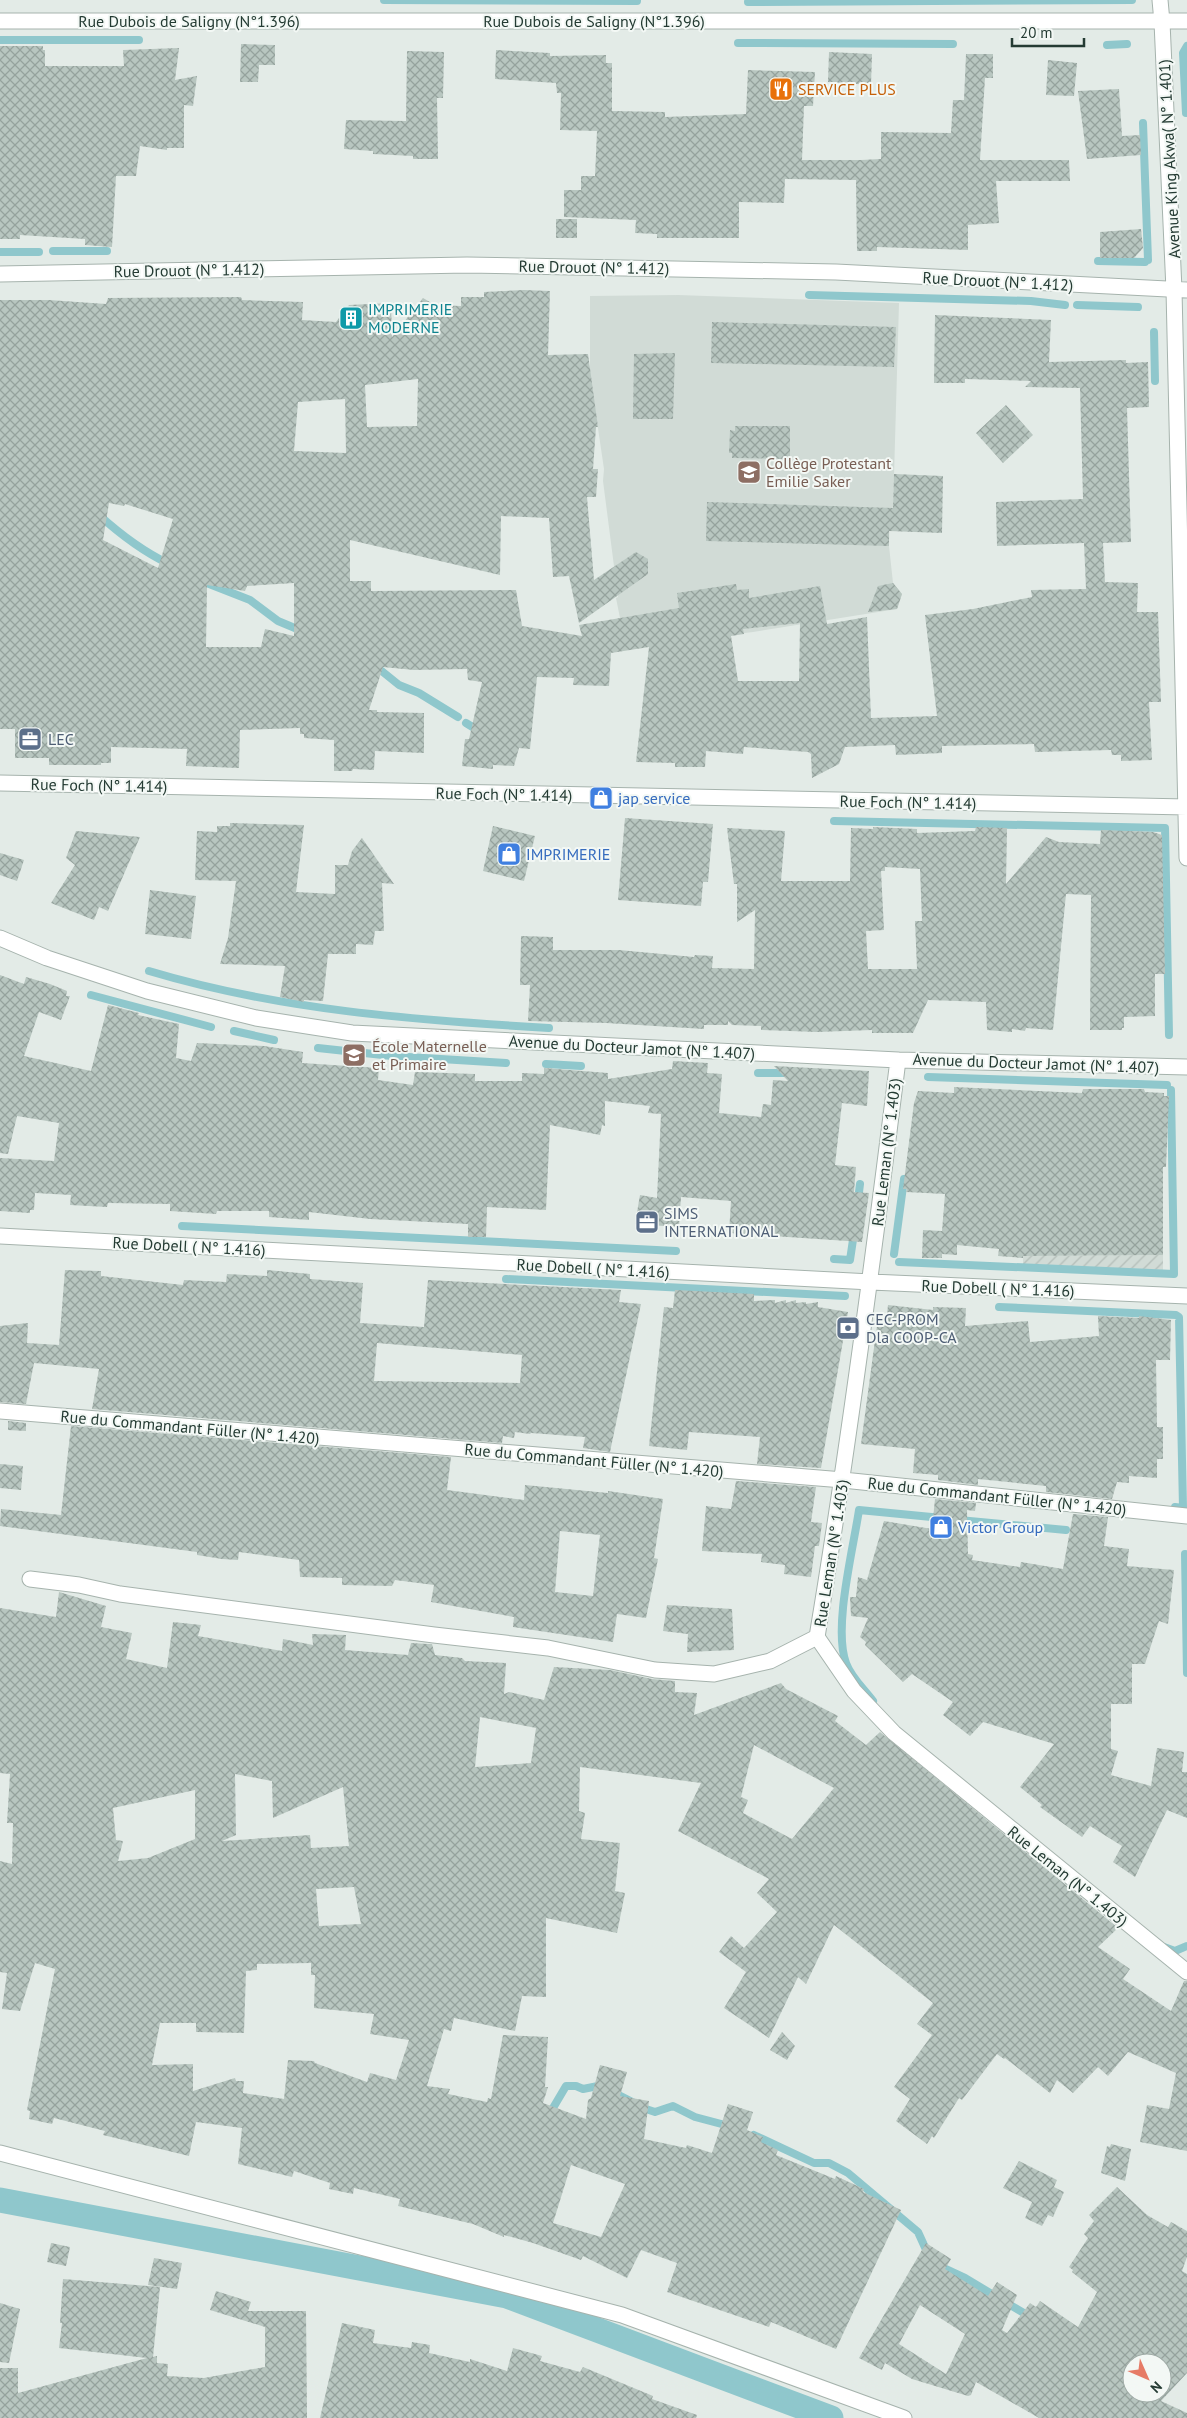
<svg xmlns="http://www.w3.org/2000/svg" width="1187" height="2418" font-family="'PT Sans',sans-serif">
	<defs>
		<pattern id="industrial-furrows" width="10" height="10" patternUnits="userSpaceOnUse" patternTransform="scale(1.25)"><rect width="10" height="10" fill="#d1dbd6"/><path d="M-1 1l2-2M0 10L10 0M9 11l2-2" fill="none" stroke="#b3bdb8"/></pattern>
		<pattern id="building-cross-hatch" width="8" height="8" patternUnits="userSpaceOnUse" patternTransform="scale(1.25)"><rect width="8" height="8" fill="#b8c6c0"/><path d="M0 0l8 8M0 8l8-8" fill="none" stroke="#95a29d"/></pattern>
	</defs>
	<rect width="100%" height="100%" fill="#e3ebe7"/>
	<path fill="#d1dbd6" d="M678,295l221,8 -6,207 -3,1 -1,35 4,37 9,11 -5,15 -144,23 -127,16 -10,-50 2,-1 -15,-116 1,-12 -14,-95v-78z"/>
	<path fill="url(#industrial-furrows)" d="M1163,1255v15l-140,-6v-8z"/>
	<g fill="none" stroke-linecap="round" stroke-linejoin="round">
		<path stroke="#8fc7cc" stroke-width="8" d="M384,0l253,1
			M748,2l384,-2
			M0,40h139
			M738,43l215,1
			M1107,45l20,-1
			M1186,113l-3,-60 4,-7
			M1143,123l5,137
			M53,251h54
			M0,252h39
			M1098,261l47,1
			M809,295l222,6 34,4
			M1077,305l61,2
			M1154,332l1,49
			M99,515c22,20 43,36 70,49
			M204,582l46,18 28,21 24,10
			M373,664l26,21 20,8 39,24
			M466,723l13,8
			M834,821l331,7 4,207
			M149,971c130,39 264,49 400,57
			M91,995l120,32
			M234,1031l40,9
			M318,1048l74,8 114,7
			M546,1064l35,2
			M758,1073h31
			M928,1077l239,8
			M858,1200l2,-16
			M182,1226l494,25
			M894,1254l10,-75
			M834,1259l16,1 4,-27
			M899,1262l275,12 -3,-184
			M506,1279l339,17
			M999,1307l177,8 3,2 4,191 -8,-1
			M959,1520l107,10
			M1185,1554l2,119
			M873,1701c-9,-12 -22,-24 -27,-38 -13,-35 7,-113 13,-153l83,8
			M1164,1947l11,4 12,-5
			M547,2112l6,-4 13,-22h10l7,3 15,-3 7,2 41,21 9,3 18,-6 22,11 34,9
			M754,2135l60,28h15l19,10 70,59 10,22
			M937,2265l28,13 67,40"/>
		<path stroke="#8fc7cc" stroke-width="25" d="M0,2200l507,96 324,122"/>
	</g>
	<path fill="url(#building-cross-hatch)" fill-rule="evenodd" d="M241,44l34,1v20h-16l-1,17h-18z
		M0,46h43v4h2v16h79l-1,-16 56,-2 -4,32 22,-4 -4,30 -9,-1v43h-17v2l-27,-4 -4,30h-20l-4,71 -27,-2v-6l-65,-4v4h-20z
		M496,50l54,3v3l56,-1v8h6v48l53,1v5l81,-3 2,-44 67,2 -2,34h-9l-2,54h59l20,-1v-27l70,1 2,-33h11l2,-46h27v24h-8l-5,82h89l1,21h-74l3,42 -31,2v25l-91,-3v4h-20l-1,-71 -71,-1 -1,24 -45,-1v36h-82v-4l-22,-1 1,-13 -72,-3v-27h17v-14h14l2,-45 -37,-1 1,-37h-4l-1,-10 -61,-4z
		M407,51l37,1 -1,46h-6l1,61h-25v-3l-40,-2v-3l-29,-2 2,-29 60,1z
		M829,52l43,2 -1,31 -43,-3z
		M1048,60l29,3 -3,33 -28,-1z
		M1119,89l3,47 18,-1 1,20 -54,4 -9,-68z
		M556,219h21v19h-21z
		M1141,229l2,19 -9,10h-34v-26z
		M524,290l26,1 -2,64 40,-1 10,73h-2l-3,42h5l-2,28h-9l7,83 42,-28 12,7v15l-69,49 -10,-47 -16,1 -4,-59 -48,-2 -1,59 -150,-35v41h21v10l145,-1 6,36 60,10 -3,-11 100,-17 -2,-15 59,-9 1,6 12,-1v9l71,-12 7,38 40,-7 4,101 66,-2 -12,-101 48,-6 59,-12 -1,-7 55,-1 -2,-46 -87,3 -1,-44 87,-3 -3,-111 -55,-1 6,-6 -66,-2v4h-31l1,-68 116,5 -2,42 77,-2v3l22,-1 1,45 -22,1 4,134 -28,1 2,39 33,1 -1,29h21l3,90h-12l3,58 -31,1v-6h-9l-1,-5 -76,2 -1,-8 -92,2v7l-46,2 -1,-10 -50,2 -6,17 -27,14 -1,-24 -3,-2 -64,-5 -1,7 -37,-3 -1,16h-30v-4l-39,-1 13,-115 -38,6 -2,33 -36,-1 1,-7 -37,-1 -7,72 -11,-1 -5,18 -21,-1v4l-31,-3 3,-27h4l13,-57 -14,-2 -1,-11 -53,1 -31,-3 -14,43h8v2l47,1v40l-49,-2 -1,19 -21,-1 -1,2h-18v-31l-30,-2v-4h-4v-6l-60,2 -1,38 -53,-2 1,-17 -76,-2v16h-10v2h-52v-7h-34v-29h-15v-429h49l57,4 2,-6 133,-1 1,3 61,2 -1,18 34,2 13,-17 42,-2 1,34 31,-39 12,7 26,1v-9h23v-5zM418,379l-1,47 -50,1 -2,-42zM345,399l1,54 -52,-2 4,-49zM109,503l15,3 1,-2 48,15 -15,49 -55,-28zM294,583v53l-29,-7 -4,18h-55l1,-62 38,6 2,-5zM800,623l-1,58h-61l-7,-45 13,-2 -1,-5z
		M712,322l184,5 -2,40 -183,-4z
		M675,353l-2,66h-40l1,-65z
		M1006,405l27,30 -30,28 -27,-30z
		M735,426h55v33l-58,-1v-5h-3l1,-23 5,1z
		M894,474l49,2 -1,57 -53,-2v15l-183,-5 1,-39 186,6z
		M893,583l9,11 -5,15 -29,3 10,-26z
		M625,818l88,6 -5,58h-5l-2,24 -83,-6z
		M230,823l74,2 -8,67 39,2v-29h13l4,-14 10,-13 32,46 -12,-1 2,48h-9l-2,14 -17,-1v10h-28l-5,47 -19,-1v2l-24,-5 5,-31 -65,-2 8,-26 8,-57 -41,-1 2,-49 20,1v-6h13z
		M493,826l42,10 -11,45 -41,-10z
		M873,827l44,2v4l58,-2 1,-4 31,1 -1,56 40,-47 13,5 41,2 1,-14 52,2 9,3 3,139h-10v42l-31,1v11h-2v2h-32l1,-135 -25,-1 -13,136 -27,-2 -1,3 -13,-2v3l-25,-2 -1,-28 -58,-2 -15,33h-41v-3l-55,2 -56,-2v-4l-29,-1 -4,-4v4h-24v4l-98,-6 -78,-2 2,-36h-10l1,-49 32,1v13h66l75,7 1,-2 18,1 -1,12 42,1 1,-59 -18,12v-38h-3l-7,-56 58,3 -4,50h69l1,-53 22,1zM885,867l35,2 2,52h-7l2,48h-49l-2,-38 18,-1 -3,-59h4z
		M76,831l64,6 -32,74 -9,-4 -5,13 -43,-17 24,-38 -9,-7z
		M0,853l24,7 -7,21 -17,-6z
		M150,890l46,6 -5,43 -46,-5z
		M0,975l24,9 2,-7 24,7 17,7 -1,5h4l-9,24 -22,-8 -15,44 67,15 17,-66 31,8 -1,2 41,9 -3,34 15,3 6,-18 67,3 39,6 -1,11 77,5 -1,12 35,5 2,-13 60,2v7h47v-8l22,1v-6l64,5v6l64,-10 1,-8 35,2 -1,10 15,1 -3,39 42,4 2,-13 8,1 2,-25 15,1 -14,-15 95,5 -2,35 -25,-3 -7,62 21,2 -2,25 15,1 -7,49 -133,-9 2,-32 -50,-4 -2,30 -44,-3 5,-29 17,3 4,-84 -13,-1 2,-7 -45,-5v25l-3,-1 -2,10 -50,-10 -4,85 -59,-3 -1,30h-18v-13l-98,-5 -61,-7v8l-40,-3v-6h-52l-1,3 -46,-3v-7l-62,-1 -1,4 -37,-2 1,-10 -36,-2 -1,17h-4v3l-30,-2v-53l54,3 5,-38 -42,-7 -9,38 -8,-1z
		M954,1087l128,6 1,-4h61l1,3 19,1v3h5l-3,71h-3v88l-140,1v2l-25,-2 1,-7 -42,-4v10l-15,-1v4h-20l1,-28 19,1 3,-37 -39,-2 1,-3h-4l11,-86 4,-12 36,2z
		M65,1270l36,1v5l82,9 1,-5 42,2 1,-8 40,2v-6l43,4v5l53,4 -3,40 64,4 4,-47 193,10 -2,12 22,2 -31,148 -27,-4 2,-11 -54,-4 -1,1 -15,-2 -1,6 -11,-2 -1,7 -410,-34 7,-40 -65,-6 -8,41 -26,-2v-76l28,-3 -1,20 32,2zM377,1343l145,12 -2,28 -146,-2z
		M675,1290l79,4v7l21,-1v3l11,-3v3l10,-3v3l10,-1v2l12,-2v5l30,5 -27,156 -64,-4 3,-27 -71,-5 -2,18 -38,-4 15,-139 9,1z
		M888,1305l45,5v-3l33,1 -1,18 63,-5 2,21 69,-6 -1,-20 41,2v-2l32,4 -1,40h-14l1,67h6v32h-6v19l-28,-2v7l-12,-1 -5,17 -66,-7v-6l-68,-7v6l-40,-5v-5l-25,-2 2,-24 -54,-5 17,-126h3l1,-4h5z
		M8,1421l18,2v8l-18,-1z
		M71,1426l380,31 -4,33 77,10 1,-15 83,8v-2l55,8 -9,59 4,1 -12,59 -29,-4 -4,28 -100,-15 1,-10 -83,-15 3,-17 -39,-5 -3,6 -50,-1v-7l-42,-1 -1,-17 -60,-8 -1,8 -16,-1 -25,-4v-3l-197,-26 1,-17 60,6zM560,1531l40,4 -7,61 -38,-4z
		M0,1464l23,2 -2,24 -21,-2z
		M736,1481l80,6 -5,35 11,1 -3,23h-4l-4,31 -27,-3 1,-9 -24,-3 1,-8 -60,-3 4,-45 25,3z
		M935,1499l41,4 -1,8 -8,-1 1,44 5,1 -1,5 48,7 1,-5 42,7 10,-55 35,3 -4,29 25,3 -2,17 47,4 -6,54 -9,-3 -14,43h-13v40h-21v45l7,2 -7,24 40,11 6,-38 27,4 -2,20h5v46l-20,-8 -32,67 -22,-15 9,-16 -32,-20 -8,11 -42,-30 2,-2 -22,-18 34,-43 -71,-22 -13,14 -27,-21 10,-13 -41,-28 -9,8 -38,-37 1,-3 -6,-5 8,-19 -17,-2 -1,-19h6l2,-20 9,3 17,-59 48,8z
		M59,1592l47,14 -5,21 31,6 -6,26 41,9 6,-46 28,3 -3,11 84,15 1,-12 30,6 -1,-11 34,1 -1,15 63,5 3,-12 17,1h4l3,11 27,3 3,3 41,2 -2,31 5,-2 35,8 10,-33 56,3 42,9 23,2v11l22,1 -3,22 87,-32 5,6 52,27 -3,5 31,24 14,-13 238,196 -20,19 32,22 -7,10 48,32 13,-30h3v170l-47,-9 7,-37 22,4 7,-36 -48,-21 -20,24 -10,-9 -25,26 -16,-13 -7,13 -45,-35 -1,1 -7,-5 -35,46 -3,-2 -25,40 -2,-2 -5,8 -31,-23 14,-22 -16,-12 38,-52 -15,-11 16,-21 -99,-78 -28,59 -8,-7 -29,61 -45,-30 22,-36 -27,-20 12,-16 13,12 33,-36 -20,-19 12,-14 -91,-48 23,-48 -121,-16 -1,44 6,2 -4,26 39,4 -5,48 10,2 -8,40 -71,-15v79l-24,-1 -7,35 -61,-13 -3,13 -7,-2 -17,57 23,3 -2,5 39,8 1,-4 3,1 12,-64 45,2 -3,50h3l-5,16 43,16 2,-19 3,-2 9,-33 27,7 -7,24 29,5 -5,38 42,9 1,-3 25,8 16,-49 25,8 -6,18 16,7 -2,5 17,8 -2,5 59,24 1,-3 28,13 -1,3 38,18 -65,139 -65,-27 -2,5 -102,-35 10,-29 -36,-13 -14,28 -44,-22 -2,4 -48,-17 -29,-8v2l-31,-13 -75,-18 2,-7 -46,-11 -1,6 -24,-5 1,-6 -36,-12 -2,6 -54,-13 4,-36 -46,-6 -7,34 -86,-21 2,-4 -51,-13 -2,6 -23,-5 1,-8 -3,-1 28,-141 -20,-6 -15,48 -18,-2 5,-36 -7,-1v-111l12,3 1,-41h-6l3,-49 -10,-1v-165l56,9zM480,1717l56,11 -5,35 -56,4zM754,1745l80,43 -42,51 -49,-26 5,-13 -7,-3zM235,1774l37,7 1,37 70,-31 6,59 -38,2 -1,-13 -88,6 14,-6zM195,1790v49l-47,19 -30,3 5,-20 -7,-1 -3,-32zM354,1887l7,37 -42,2 -3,-37zM311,1963v12h4l-1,33 60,6 -4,20 39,6 -13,40 -26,-7 -3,9 -52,-19 -1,-2 -26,-1 -4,39 -41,-6 1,-12h-8l-1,-3 -42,13v-27l-41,1 8,-42h36v9l48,1 2,-62 11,-1v-6zM571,2165l54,19 -24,53 -48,-14z
		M667,1605l65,4 2,41 -47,2 1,-18 -25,-3z
		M782,2032l13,14 -8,14 -17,-10z
		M1111,2144l20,5 -6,32 -24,-8 6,-27 3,1z
		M1019,2161l38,19 -3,7 10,5 -11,25 -5,-2 -6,11 -17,-8 7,-16 -29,-14z
		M1117,2187l30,28 21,12 3,-5 16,9v26l-5,14 5,3v99l-26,28 26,12v5h-148l-63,-36 -5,13 -3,1 -56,-17 -27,-16 -3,7 -23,-12 67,-115 25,16 -6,10 43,27 9,-14 20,13 -15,35 5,3 23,-30 6,4 4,-6 38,26 19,-35 -25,-20 1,-2 -4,-3 19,-29 -4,-4 10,-13 -5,-6zM920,2305l45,29 -19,40 -47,-30zM1132,2363h30v30h-30z
		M51,2243l19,4 -4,19 -19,-4z
		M154,2258l28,5 -5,26 -29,-4z
		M63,2279l97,8 -7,70 4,-1v7l11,1 -1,12 37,2 61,-11v-40l-55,-17 6,-19 35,11 -3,9h58l1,107h-307v-50h18v25l129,-35 -88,-10 3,-25h-2z
		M0,2303l20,6 -11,54 -9,-1z
		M342,2323l33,7 -2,13 38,5 1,-6 18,3 -1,8 41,9v-3l37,12 6,-23 29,8 -2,5 40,11 3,-5 70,29 -1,3 45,16 -1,3h-376z"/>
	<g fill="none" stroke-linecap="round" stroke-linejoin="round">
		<g stroke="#a6b3ad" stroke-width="17">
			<path id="minor" d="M1160,0l2,22 12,268 13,568
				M0,21h1187
				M0,274l467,-9 369,7 351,18
				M0,783l1187,24
				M0,938l47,20 100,33 109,27 96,15 546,27 289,7
				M898,1060c-24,193 -49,385 -81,577l37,54 40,42 293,239
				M0,1236l871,46 316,14
				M0,1411l843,69 344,36
				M30,1579l49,6 41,9 314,41 114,13 107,22 59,4 56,-13 47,-24
				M0,2153l622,162 282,103"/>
		</g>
		<use href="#minor" stroke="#fff" stroke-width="15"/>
	</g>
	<defs>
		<g id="restaurant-square" transform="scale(1.25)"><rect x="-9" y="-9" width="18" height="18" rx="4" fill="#e8710a" stroke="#f3f8f5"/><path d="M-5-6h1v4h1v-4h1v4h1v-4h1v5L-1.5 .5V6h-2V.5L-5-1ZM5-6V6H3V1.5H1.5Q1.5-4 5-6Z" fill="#fff"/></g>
		<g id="building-square" transform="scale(1.25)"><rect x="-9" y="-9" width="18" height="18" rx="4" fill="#0f9aa8" stroke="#f3f8f5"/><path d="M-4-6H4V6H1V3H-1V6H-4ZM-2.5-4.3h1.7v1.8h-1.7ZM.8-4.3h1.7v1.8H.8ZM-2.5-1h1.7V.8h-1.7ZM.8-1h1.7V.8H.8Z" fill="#fff"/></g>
		<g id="school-square" transform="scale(1.25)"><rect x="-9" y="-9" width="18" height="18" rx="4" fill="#8d6e63" stroke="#f3f8f5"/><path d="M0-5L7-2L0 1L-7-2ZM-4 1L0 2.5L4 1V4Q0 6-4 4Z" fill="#fff"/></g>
		<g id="office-square" transform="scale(1.25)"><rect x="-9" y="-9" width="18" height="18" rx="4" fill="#5c6f8a" stroke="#f3f8f5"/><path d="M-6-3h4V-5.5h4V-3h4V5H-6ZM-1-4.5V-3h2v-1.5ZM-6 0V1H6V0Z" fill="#fff"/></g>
		<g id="shop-square" transform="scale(1.25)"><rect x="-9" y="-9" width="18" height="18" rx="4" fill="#3f7fe0" stroke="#f3f8f5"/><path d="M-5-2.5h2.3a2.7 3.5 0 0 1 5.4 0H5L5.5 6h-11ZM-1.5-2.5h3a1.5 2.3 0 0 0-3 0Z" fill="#fff"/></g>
		<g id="bank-square" transform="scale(1.25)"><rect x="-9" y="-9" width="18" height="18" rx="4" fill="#5c6f8a" stroke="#f3f8f5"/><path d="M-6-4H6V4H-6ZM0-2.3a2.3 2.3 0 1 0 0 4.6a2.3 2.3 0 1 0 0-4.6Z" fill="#fff"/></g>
	</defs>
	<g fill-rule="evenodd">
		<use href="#restaurant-square" x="781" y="89"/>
		<use href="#building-square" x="351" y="318"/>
		<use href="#school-square" x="749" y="472"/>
		<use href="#office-square" x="30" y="739"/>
		<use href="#shop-square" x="601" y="798"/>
		<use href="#shop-square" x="509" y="854"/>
		<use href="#school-square" x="354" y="1055"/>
		<use href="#office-square" x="647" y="1222"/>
		<use href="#bank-square" x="848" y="1328"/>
		<use href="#shop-square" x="941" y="1527"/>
	</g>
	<g text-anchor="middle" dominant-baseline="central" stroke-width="4" stroke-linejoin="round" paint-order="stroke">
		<g font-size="16" fill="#243b33" stroke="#f3f8f5">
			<text x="189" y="21">Rue Dubois de Saligny (N°1.396)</text>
			<text x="594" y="21">Rue Dubois de Saligny (N°1.396)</text>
			<text transform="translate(1169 159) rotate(-93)">Avenue King Akwa( N° 1.401)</text>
			<text transform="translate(594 267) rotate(1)">Rue Drouot (N° 1.412)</text>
			<text transform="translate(189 270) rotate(-1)">Rue Drouot (N° 1.412)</text>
			<text transform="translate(998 281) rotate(3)">Rue Drouot (N° 1.412)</text>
			<text transform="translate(99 785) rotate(1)">Rue Foch (N° 1.414)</text>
			<text transform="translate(504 794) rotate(1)">Rue Foch (N° 1.414)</text>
			<text transform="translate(908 802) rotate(1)">Rue Foch (N° 1.414)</text>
			<text transform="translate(632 1047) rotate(3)">Avenue du Docteur Jamot (N° 1.407)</text>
			<text transform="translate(1036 1063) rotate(2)">Avenue du Docteur Jamot (N° 1.407)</text>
			<text transform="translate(886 1152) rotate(-83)">Rue Leman (N° 1.403)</text>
			<text transform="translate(189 1246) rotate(3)">Rue Dobell ( N° 1.416)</text>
			<text transform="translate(593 1268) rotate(3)">Rue Dobell ( N° 1.416)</text>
			<text transform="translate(998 1288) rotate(2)">Rue Dobell ( N° 1.416)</text>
			<text transform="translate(190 1427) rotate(5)">Rue du Commandant Füller (N° 1.420)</text>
			<text transform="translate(594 1460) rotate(5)">Rue du Commandant Füller (N° 1.420)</text>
			<text transform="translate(997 1496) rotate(6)">Rue du Commandant Füller (N° 1.420)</text>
			<text transform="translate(831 1553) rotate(-81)">Rue Leman (N° 1.403)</text>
			<text transform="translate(1068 1876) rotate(39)">Rue Leman (N° 1.403)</text>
		</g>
		<g font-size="16" fill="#c56008" stroke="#f3f8f5" text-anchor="start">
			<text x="798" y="89">SERVICE PLUS</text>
		</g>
		<g font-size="16" fill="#0d838f" stroke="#f3f8f5" text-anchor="start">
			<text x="368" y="309">IMPRIMERIE<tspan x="368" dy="18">MODERNE</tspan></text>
		</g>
		<g font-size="16" fill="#785e54" stroke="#f3f8f5" text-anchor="start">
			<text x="766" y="463">Collège Protestant<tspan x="766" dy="18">Emilie Saker</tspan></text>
			<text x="372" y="1046">École Maternelle<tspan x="372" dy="18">et Primaire</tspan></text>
		</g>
		<g font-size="16" fill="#4e5e75" stroke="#f3f8f5" text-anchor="start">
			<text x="48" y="739">LEC</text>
			<text x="664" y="1213">SIMS<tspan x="664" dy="18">INTERNATIONAL</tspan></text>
			<text x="866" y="1319">CEC-PROM<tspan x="866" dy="18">Dla COOP-CA</tspan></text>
		</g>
		<g font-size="16" fill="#366cbe" stroke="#f3f8f5" text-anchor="start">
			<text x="618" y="798">jap service</text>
			<text x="526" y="854">IMPRIMERIE</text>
			<text x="958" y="1527">Victor Group</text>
		</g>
	</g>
	<g transform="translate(1147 2378) rotate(135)"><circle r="24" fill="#f3f8f5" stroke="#a0aca7"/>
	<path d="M0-4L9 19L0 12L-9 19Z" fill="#e67b66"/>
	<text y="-8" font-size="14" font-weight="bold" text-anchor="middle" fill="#243b33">N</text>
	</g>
	<path d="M1012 38v8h72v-8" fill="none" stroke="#243b33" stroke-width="2.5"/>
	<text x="1020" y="38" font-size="15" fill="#243b33" stroke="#f3f8f5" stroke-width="4" paint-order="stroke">20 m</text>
</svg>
